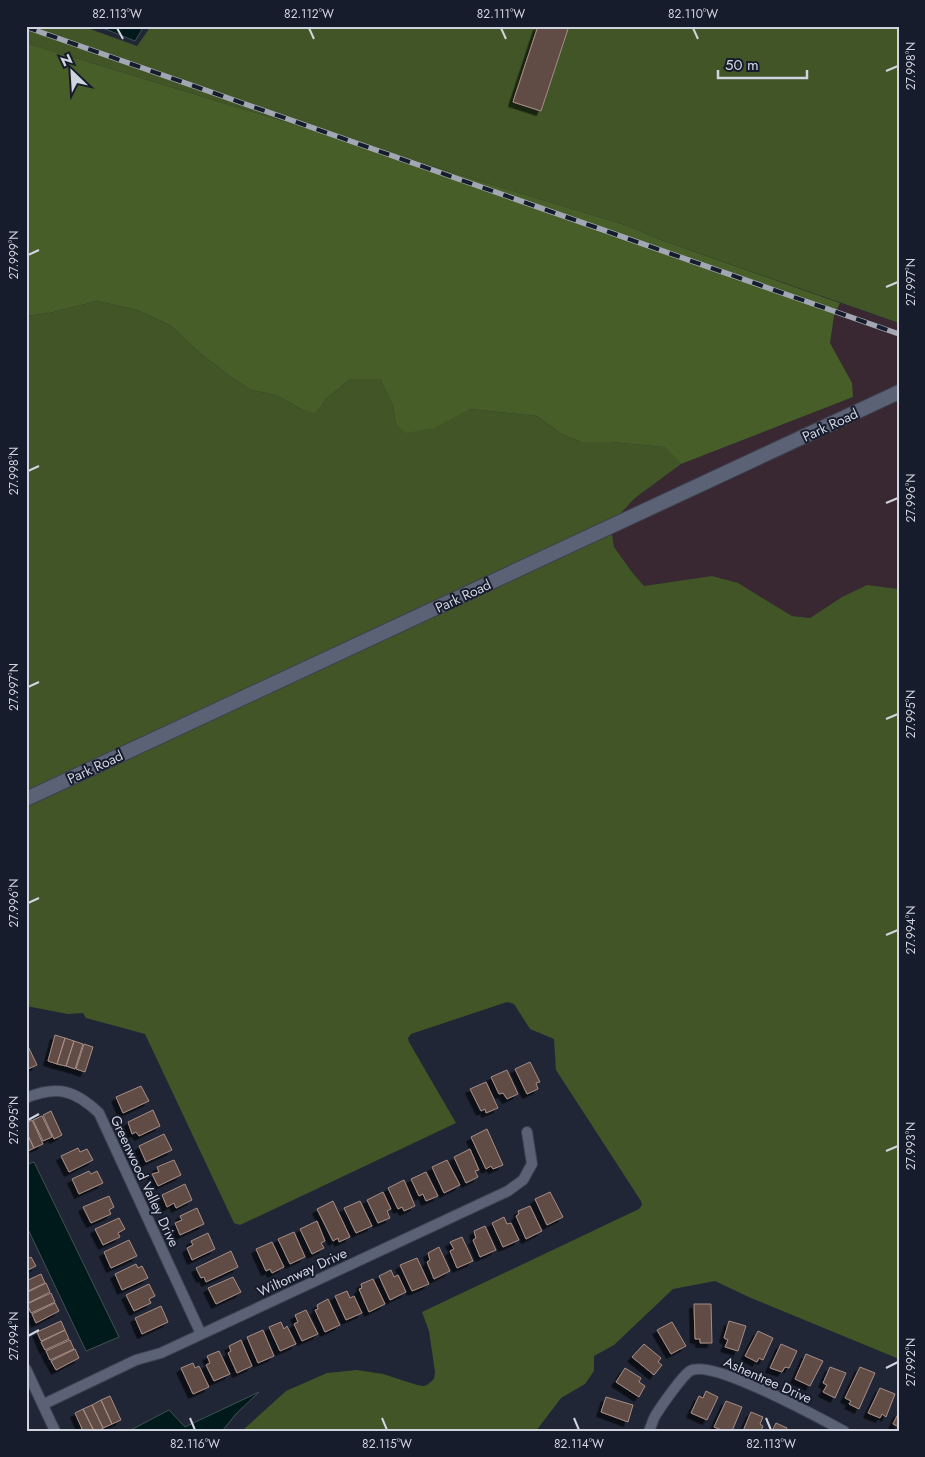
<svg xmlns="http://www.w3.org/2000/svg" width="925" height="1457" font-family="Jost,sans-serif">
	<defs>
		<filter id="shadow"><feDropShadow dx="-4.5" dy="4.5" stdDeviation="0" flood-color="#0009"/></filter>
	</defs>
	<rect width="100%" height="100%" fill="#212636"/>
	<path fill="#392832" d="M840,303l59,20v62l-281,131 17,-18 46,-34 172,-67 -23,-54 4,-27z
		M899,400v189l-32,-4 -25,12 -32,21 -18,-2 -27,-16 -95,-18 -26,4 -12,-14 -18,-25 -2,-13z"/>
	<path fill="#415527" d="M26,26h56l55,20 14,-20h748v297l-238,-83 -36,-15 -599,-182z
		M97,301l40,9 33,15 30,28 31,24 20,13 25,5 27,15 12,2 11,-13 24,-20h30l13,27 3,18 60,-9 14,-6 67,7 23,17 21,9h30l53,5 17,17 -46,34 -17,18 -592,276v-476l23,-3z
		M612,534l2,13 18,25 12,14 68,-10 26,7 54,33 18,2 32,-21 25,-12 32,4v770l-148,-61 -36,-17 -42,8 -59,56 -20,11v15l-9,13 -24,14 -25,33h-294l44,-40 41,-18 30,-3 26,4 34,11 6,1 4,-1 7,-6 1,-7 -6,-41 -7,-19 217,-103 3,-4 -1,-4 -85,-131 -2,-31 -24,-10 -16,-25 -7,-2 -96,32 -3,4 1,4 47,81 -216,102 -6,-2 -89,-189 -59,-16 -3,-5 -15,1 -42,-8v-199z"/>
	<path fill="#475e29" d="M26,43l599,182 36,15 179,63 -6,13 -4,27 22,40 1,14 -172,67 -17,-17 -53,-5h-30l-21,-9 -23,-17 -67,-7 -36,19 -28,5 -10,-9 -3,-18 -13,-27h-30l-24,20 -11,14 -12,-3 -27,-15 -25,-5 -20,-13 -31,-24 -30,-28 -33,-15 -40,-9 -48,12 -23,3z"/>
	<path fill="#00191a" stroke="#3e5155" d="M98,26h46l-9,15z
		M34,1162l85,175 -33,14 -60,-126v-60z
		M259,1392l-23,22 -14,17h-93l40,-21 16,17z"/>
	<path fill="#614b45" stroke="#a68d86" filter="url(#shadow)" d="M538,26h31l-28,85 -28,-9z
		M55,1035l10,3 -8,26 -9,-3z
		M65,1038l9,3 -8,25 -9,-2z
		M74,1041l9,3 -8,25 -9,-3z
		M26,1042l11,23 -9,4 -2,-4z
		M84,1044l9,3 -8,25 -9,-3z
		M530,1062l10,20 -4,1 2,6 -11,5 -12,-25z
		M507,1070l11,24 -11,5 -4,-6 -4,1 -8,-17z
		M486,1082l12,26 -12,5 -1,-4 -4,2 -11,-22z
		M141,1086l8,15 -26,12 -7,-16z
		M153,1110l7,16 -21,10 -3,-4 -4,2 -4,-12z
		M51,1111l11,24 -8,4 -11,-24z
		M42,1116l10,21 -9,4 -10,-21z
		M32,1120l11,24 -9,4 -8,-17v-8z
		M487,1129l16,36 -10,4 -2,-3 -5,3 -15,-32z
		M26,1132l8,16 -8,4z
		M164,1134l8,16 -26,12 -7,-16z
		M78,1148l2,4 7,-3 6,11 -24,12 -8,-16z
		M470,1149l9,21 -4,1 3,6 -12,6 -12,-26z
		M174,1160l7,15 -23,11 -6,-12 7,-2 -2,-5z
		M447,1160l13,25 -16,8 -12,-26z
		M89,1171l2,3 6,-3 6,12 -24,11 -7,-15z
		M426,1172l12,24 -12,5 -3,-7 -4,2 -8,-17z
		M404,1180l11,26 -11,5 -2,-4 -4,2 -10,-21z
		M185,1184l7,16 -16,8 -2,-5 -7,4 -5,-12z
		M383,1192l8,17 -4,2 3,7 -12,5 -11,-23z
		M550,1192l13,25 -16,8 -12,-26z
		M109,1196l5,11 -5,3 2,4 -20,9 -8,-16z
		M333,1201l17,36 -11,5 -1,-4 -5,3 -16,-32z
		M360,1201l12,25 -16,7 -12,-25z
		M530,1206l12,25 -16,8 -10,-23 3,-2 -1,-3z
		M197,1208l7,16 -24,11 -5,-12 7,-3 -2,-4z
		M504,1217l3,7 4,-1 8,17 -16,7 -11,-24z
		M119,1218l6,11 -7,4 2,4 -17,8 -8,-16z
		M317,1221l8,20 -4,2 3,5 -12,6 -12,-25z
		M485,1226l11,24 -16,7 -7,-17 3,-2 -2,-7z
		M294,1232l11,25 -15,7 -12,-25z
		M208,1233l7,16 -23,11 -5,-12 6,-3 -2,-4z
		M462,1237l11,24 -16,7 -7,-17 4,-2 -4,-7z
		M129,1240l8,16 -26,12 -7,-16z
		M272,1242l12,25 -12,6 -2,-4 -4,2 -10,-22z
		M439,1247l11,24 -16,8 -7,-17 3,-2 -2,-7z
		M231,1251l7,16 -32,15 -2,-5 -3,1 -5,-10z
		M31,1257l5,9 -10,5v-11z
		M417,1258l12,26 -17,7 -12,-26z
		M136,1264l2,4 4,-2 6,12 -26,12 -7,-16z
		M391,1270l3,7 4,-2 8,17 -16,8 -11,-24z
		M41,1274l4,9 -19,9v-11z
		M233,1277l8,15 -25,12 -8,-16z
		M373,1279l12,25 -16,8 -10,-23 3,-1 -1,-4z
		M46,1283l4,9 -24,12v-11z
		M149,1284l6,12 -6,3 2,4 -17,8 -8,-16z
		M347,1291l3,7 4,-2 8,17 -16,7 -11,-24z
		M51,1293l4,9 -24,11 -4,-9z
		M328,1299l12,26 -15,7 -10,-22 3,-1 -1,-4z
		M55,1303l4,8 -23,12 -4,-9z
		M694,1304h17l1,39h-12v-4h-5z
		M161,1306l7,16 -26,12 -7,-16z
		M306,1310l12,24 -16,7 -8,-17 4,-2 -3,-7z
		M61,1321l4,9 -24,11 -4,-9z
		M729,1321l17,5 -8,25 -13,-4 3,-7 -4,-2z
		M281,1322l3,7 3,-3 9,18 -16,7 -11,-24z
		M672,1322l14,24 -15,8 -14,-24z
		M65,1330l4,9 -24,11 -4,-8z
		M263,1330l11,26 -16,7 -11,-26z
		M758,1331l15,7 -10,22 -4,-2 -2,4 -12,-6z
		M70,1340l4,9 -24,11 -4,-9z
		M241,1340l11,26 -15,7 -9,-20 3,-2 -2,-5z
		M644,1344l17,14 -3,4 4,3 -8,10 -22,-18z
		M781,1344l16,7 -8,17 -4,-1 -3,5 -12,-4z
		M75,1349l4,9 -23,12 -5,-9z
		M219,1351l11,23 -16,7 -8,-16 4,-2 -3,-7z
		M806,1354l17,7 -13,25 -15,-7z
		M193,1363l2,5 4,-2 10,21 -16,7 -12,-26z
		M830,1367l16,6 -11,25 -12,-6 4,-7 -4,-2z
		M860,1367l15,6 -16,36 -10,-5 2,-3 -6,-3z
		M625,1368l16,10 -2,4 6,4 -6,11 -23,-15z
		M880,1388l15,6 -9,23 -4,-3 -2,4 -12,-5z
		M706,1391l12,6 -11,23 -16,-7 8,-17 4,2z
		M110,1396l11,24 -9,4 -11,-24z
		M606,1397l27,8 -5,17 -27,-10z
		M101,1400l11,24 -9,4 -11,-23z
		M726,1401l16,6 -10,24h-8l-10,-4z
		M92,1405l11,23 -4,3h-5l-11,-22z
		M83,1409l11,22h-11l-8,-18z
		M751,1412l12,5 -3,7 3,2 -2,5h-18z
		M899,1412v15l-6,-3z
		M776,1423l11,5 -1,3h-14z"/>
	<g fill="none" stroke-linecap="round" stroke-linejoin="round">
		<g stroke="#3d414f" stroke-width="12">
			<path id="minor" d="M26,1098c31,-13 49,-8 73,15l102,221
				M26,1369l29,62
				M44,1404l92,-44 25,-7 347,-162 15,-11 9,-16 -5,-32
				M649,1431c3,-6 4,-13 8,-18 5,-8 26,-38 33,-42 22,-13 129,47 154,60"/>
		</g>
		<g stroke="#3d414f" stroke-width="16">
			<path id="tertiary" d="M26,799l873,-407"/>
		</g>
		<use href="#minor" stroke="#5c6276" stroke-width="10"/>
		<use href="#tertiary" stroke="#5c6276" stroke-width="14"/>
		<g stroke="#a2a7b3" stroke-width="5.5">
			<path id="rail" d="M26,27l873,307"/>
		</g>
		<use href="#rail" stroke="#171c2c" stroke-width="4" stroke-dasharray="11" stroke-linecap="butt"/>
	</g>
	<path fill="none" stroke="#d0d4df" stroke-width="2" d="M117,28l6,11M309,28l5,11M501,28l5,11M693,28l5,11M886,71l12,-5M28,255l11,-5M886,287l12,-5M28,471l11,-5M886,503l12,-5M28,687l11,-5M886,719l12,-5M28,903l11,-5M886,935l12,-5M28,1120l11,-6M886,1151l12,-5M28,1336l11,-6M886,1368l12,-6M190,1418l5,12M382,1418l5,12M574,1418l5,12M766,1418l5,12"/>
	<g text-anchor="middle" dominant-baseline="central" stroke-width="4" stroke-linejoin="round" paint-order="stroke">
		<g font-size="14" fill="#d0d4df" stroke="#171c2c">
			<text transform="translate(830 425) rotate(-25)">Park Road</text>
			<text transform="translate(463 596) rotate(-25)">Park Road</text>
			<text transform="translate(95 767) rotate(-25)">Park Road</text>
			<text transform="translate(145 1181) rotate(65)">Greenwood Valley Drive</text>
			<text transform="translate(302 1272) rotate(-25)">Wiltonway Drive</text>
			<text transform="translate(768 1380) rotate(24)">Ashentree Drive</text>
		</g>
	</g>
	<rect width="925" height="1457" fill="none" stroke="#171c2c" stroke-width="55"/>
	<g transform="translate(72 72) rotate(335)" stroke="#171c2c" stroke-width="4" paint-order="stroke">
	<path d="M0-4L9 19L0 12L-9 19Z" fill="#d0d4df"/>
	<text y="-8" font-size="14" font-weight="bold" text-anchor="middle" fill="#d0d4df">N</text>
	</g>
	<path d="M718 70v8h89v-8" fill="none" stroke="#d0d4df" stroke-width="2.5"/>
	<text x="725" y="70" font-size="15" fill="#d0d4df" stroke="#171c2c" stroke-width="4" paint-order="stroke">50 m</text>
	<rect x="28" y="28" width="870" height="1402" fill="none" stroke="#d0d4df" stroke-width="2"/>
	<g font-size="12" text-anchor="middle" fill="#d0d4df">
		<text x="117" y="18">82.113°W</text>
		<text x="309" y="18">82.112°W</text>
		<text x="501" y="18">82.111°W</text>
		<text x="693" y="18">82.110°W</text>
		<text transform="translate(911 66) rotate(-90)" y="4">27.998°N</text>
		<text transform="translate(14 255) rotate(-90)" y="4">27.999°N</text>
		<text transform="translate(911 282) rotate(-90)" y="4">27.997°N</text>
		<text transform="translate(14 471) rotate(-90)" y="4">27.998°N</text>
		<text transform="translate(911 498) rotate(-90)" y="4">27.996°N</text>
		<text transform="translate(14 687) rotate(-90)" y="4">27.997°N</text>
		<text transform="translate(911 714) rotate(-90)" y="4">27.995°N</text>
		<text transform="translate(14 903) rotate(-90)" y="4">27.996°N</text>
		<text transform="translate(911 930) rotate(-90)" y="4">27.994°N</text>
		<text transform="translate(14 1120) rotate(-90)" y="4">27.995°N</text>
		<text transform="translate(911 1146) rotate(-90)" y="4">27.993°N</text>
		<text transform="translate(14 1336) rotate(-90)" y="4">27.994°N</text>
		<text transform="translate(911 1362) rotate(-90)" y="4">27.992°N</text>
		<text x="195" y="1448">82.116°W</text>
		<text x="387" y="1448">82.115°W</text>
		<text x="579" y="1448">82.114°W</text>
		<text x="771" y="1448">82.113°W</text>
	</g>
</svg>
